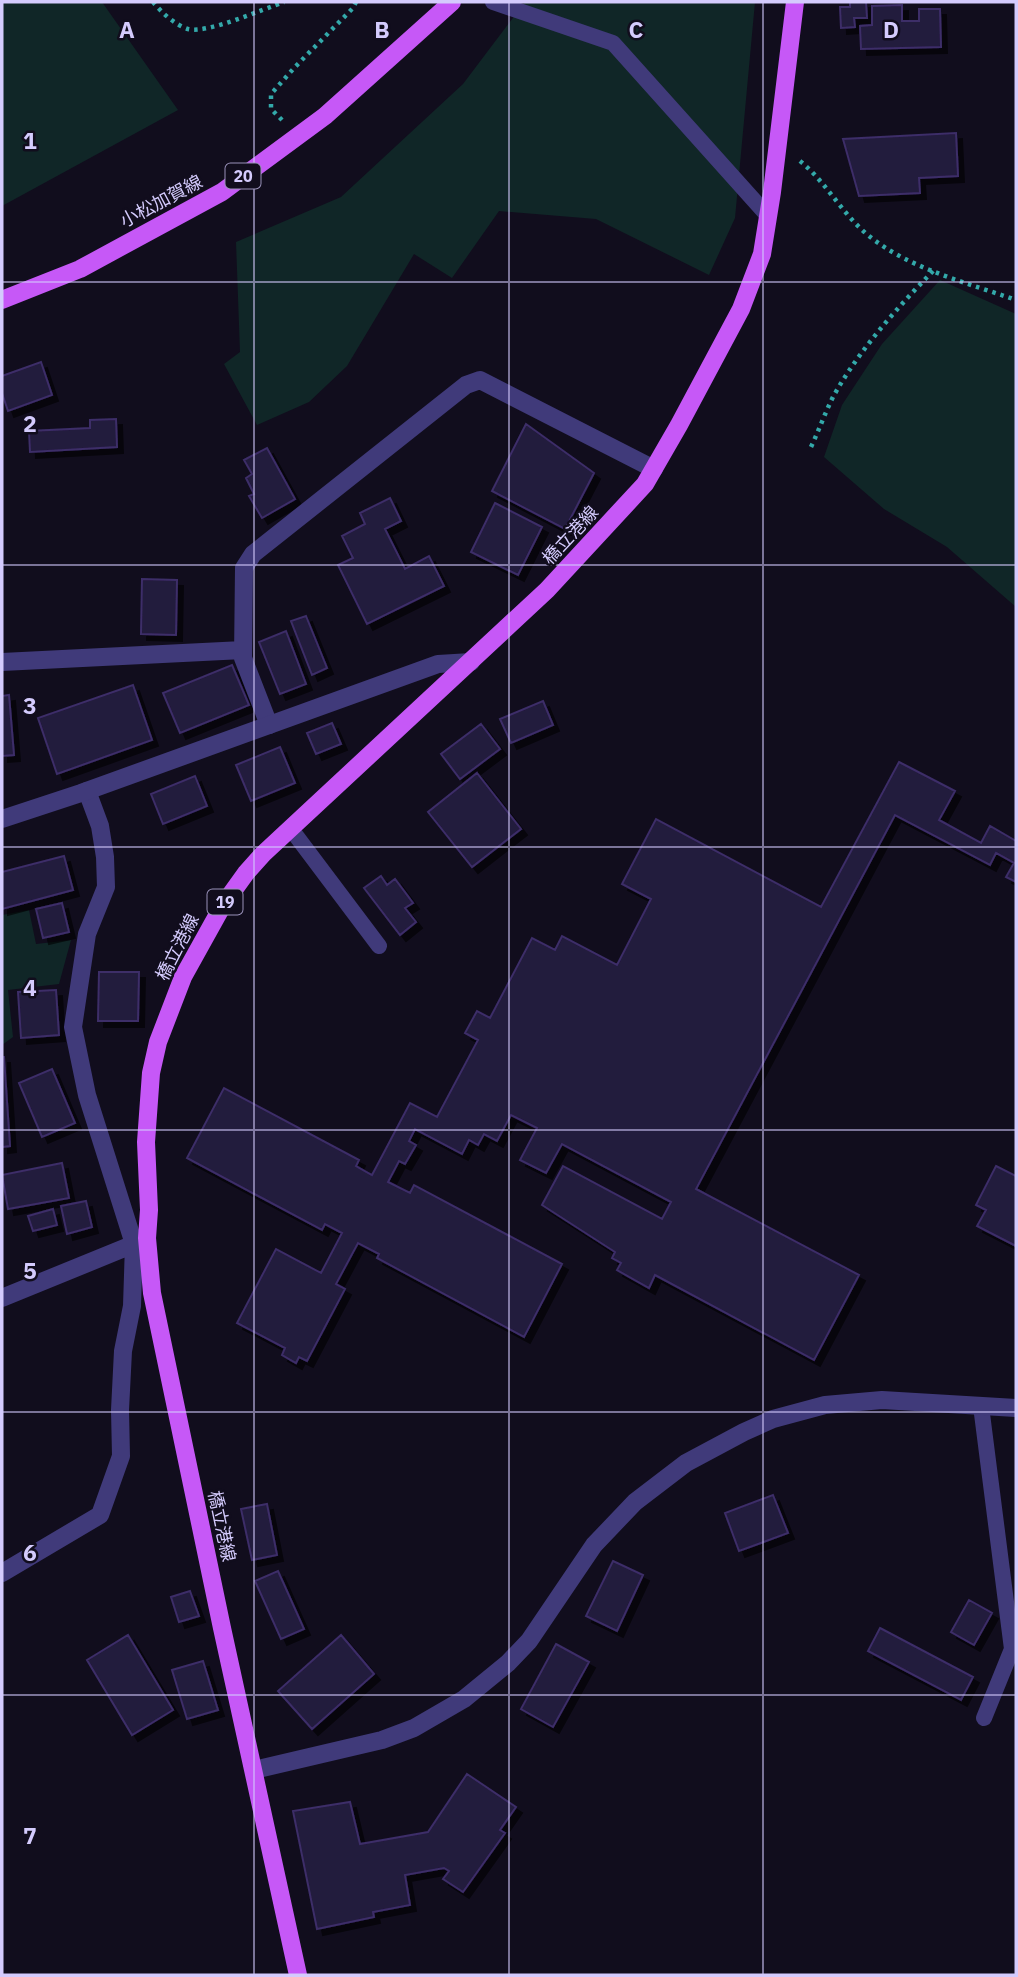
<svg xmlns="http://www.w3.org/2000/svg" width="1018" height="1977" font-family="'IBM Plex Sans','Noto Sans JP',sans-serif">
	<defs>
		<filter id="shadow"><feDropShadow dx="6" dy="6" stdDeviation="0" flood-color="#0009"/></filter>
	</defs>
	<rect width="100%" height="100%" fill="#110d1d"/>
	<path fill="#102627" d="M2,2h100l76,108 -176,96z
		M525,2h230l-20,216 -26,57 -113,-56 -97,-8 -47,67 -38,-24 -67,112 -38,36 -52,23 -33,-61 16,-12 -4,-110 105,-45 122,-113z
		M940,280l76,34v293l-69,-60 -63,-38 -60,-52 18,-52 40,-61z
		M29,910l7,34 35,-4 -12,44 -51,6 5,47 -11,8v-130z"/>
	<path fill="#231a3d" stroke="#3c2d68" stroke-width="2" filter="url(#shadow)" d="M850,2h16l1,16h-13l1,9 -14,1 -1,-21h10z
		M902,5v16h17v-12h21l1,38 -80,2 -1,-23 12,-1v-19z
		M956,133l2,43 -39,2 1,15 -61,3 -16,-57z
		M41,362l11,33 -44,16 -6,-18v-17z
		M116,419l1,28 -87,5 -1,-21 61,-3v-8z
		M526,424l68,49 -29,56 -73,-38z
		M267,448l28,51 -33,19 -13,-22 5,-2 -8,-16 6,-4 -8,-14z
		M390,498l11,23 -16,8 20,40 24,-13 15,30 -77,38 -29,-59 15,-7 -11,-22 23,-12 -5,-11z
		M495,503l47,24 -24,48 -47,-23z
		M142,579l35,1 -1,55 -35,-1z
		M306,616l21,52 -15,7 -21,-54z
		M286,631l20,53 -26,10 -21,-52z
		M232,665l17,40 -69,28 -17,-40z
		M133,685l19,55 -95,34 -19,-56z
		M9,695l5,60 -12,1v-60z
		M543,701l10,24 -42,18 -11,-24z
		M332,723l9,21 -25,10 -9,-21z
		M481,724l19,25 -40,30 -19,-25z
		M280,747l15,36 -44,18 -15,-36z
		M899,762l56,29 -16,29 42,23 9,-17 26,15v41l-10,-5 8,-14 -18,-10 -6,12 -95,-50 -199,374 163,86 -45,85 -159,-85 -6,13 -32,-18 4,-7 -9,-5 3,-6 -73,-47 21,-39 99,53 9,-17 -109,-58 -16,29 -26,-13 17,-32 -26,-13 -14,26 -13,-7 -6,11 -9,-5 -7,14 -47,-25 -6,12 7,4 -11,19 -6,-3 -11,21 22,11 4,-8 148,79 -38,73 -147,-79 2,-4 -21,-11 -22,41 9,5 -38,72 -8,-4 -3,6 -14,-8 3,-7 -48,-25 39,-74 45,24 21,-40 -17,-9 -3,6 -135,-72 37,-70 135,72 -3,6 16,9 38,-72 27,14 41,-77 -13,-7 12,-22 13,7 42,-80 23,12 7,-14 55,29 34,-66 -29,-15 34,-65 165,88z
		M477,773l44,56 -49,38 -44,-55z
		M195,776l12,30 -44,18 -12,-30z
		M64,856l9,34 -71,19v-37z
		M381,876l6,9 8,-6 18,24 -8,5 11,14 -16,13 -36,-47z
		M62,903l7,29 -26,6 -7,-29z
		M99,972h40l-1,49h-40z
		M56,990l3,45 -38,3 -3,-46z
		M2,1057h2l6,89 -8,1z
		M52,1069l23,54 -33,14 -23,-54z
		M62,1163l7,35 -61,11 -6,-34z
		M996,1166l20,10v70l-39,-20 9,-16 -10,-5z
		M86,1201l6,26 -25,7 -6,-28z
		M53,1209l4,16 -24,6 -5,-15z
		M773,1495l15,38 -49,18 -14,-38z
		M267,1504l10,51 -25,5 -11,-51z
		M613,1561l30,14 -26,56 -31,-15z
		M278,1571l26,58 -23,10 -26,-58z
		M190,1591l9,25 -20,6 -8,-25z
		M969,1600l23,13 -18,32 -23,-13z
		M880,1628l93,49 -12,23 -93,-49z
		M128,1635l45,75 -41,25 -45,-75z
		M341,1635l33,39 -62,55 -34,-38z
		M556,1644l33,18 -36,65 -32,-18z
		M203,1661l15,49 -31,9 -15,-49z
		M467,1774l49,33 -16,23 5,3 -42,59 -20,-13 6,-8 -5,-3 -39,7 5,30 -37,7 1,5 -57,12 -24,-118 57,-9 10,42 68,-12z"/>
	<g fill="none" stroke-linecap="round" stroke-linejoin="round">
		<path stroke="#33a9aa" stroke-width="4.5" stroke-dasharray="3.5 5" stroke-linecap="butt" d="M153,2c8,10 22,23 35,27 19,5 75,-20 96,-27
			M282,120l-11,-11v-15l24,-27 58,-59 3,-6
			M800,161c27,22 42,53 69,75 41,33 99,47 147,64
			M811,447c8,-17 14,-34 22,-50 26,-47 64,-89 101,-127"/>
		<path stroke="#403a7a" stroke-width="16" d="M493,2l120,41 155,173
			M291,829l88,117
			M981,1406l31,243 -28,69"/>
		<path stroke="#403a7a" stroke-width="18" d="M2,662l241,-12
			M269,725l-26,-67 1,-90 9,-14 213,-169 14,-5 174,89
			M2,1298l142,-58
			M2,1573l98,-58 21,-59 -1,-46 3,-59 9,-45 2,-62 -47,-149 -14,-68 14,-93 19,-47 -1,-30 -5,-31 -13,-35"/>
		<path stroke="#403a7a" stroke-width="18" d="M2,819l79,-26 357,-129 33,-2
			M254,1770l128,-30 32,-12 50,-29 44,-36 21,-22 65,-96 41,-43 51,-39 58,-31 29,-13 52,-14 57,-5 134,8"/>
		<path stroke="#c658f7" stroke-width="18" d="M2,300l78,-31 142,-77 103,-76 127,-114
			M298,1975l-76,-347 -70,-335 -5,-55 2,-28 -3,-68 5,-69 7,-31 25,-65 40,-72 23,-32 17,-19 284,-264 98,-106 34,-59 62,-116 21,-55 10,-62 23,-190"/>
	</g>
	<path fill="none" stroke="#d4cbfd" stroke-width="2" stroke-opacity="0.55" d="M254,2v1973M509,2v1973M763,2v1973M2,282h1014M2,565h1014M2,847h1014M2,1130h1014M2,1412h1014M2,1695h1014"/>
	<g text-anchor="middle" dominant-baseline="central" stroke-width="5" stroke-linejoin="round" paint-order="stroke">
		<g fill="#110d1d" stroke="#9a92ba" stroke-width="2">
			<rect x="225.5" y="163.5" width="35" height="25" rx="5"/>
			<rect x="207.5" y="889.5" width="35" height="25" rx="5"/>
		</g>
		<g font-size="16" font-weight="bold" fill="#d4cbfd">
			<text x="243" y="176">20</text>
			<text x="225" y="902">19</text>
		</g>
		<g font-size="18" fill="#d4cbfd" stroke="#110d1d">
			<text transform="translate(161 201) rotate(-28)">小松加賀線</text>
			<text transform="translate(570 535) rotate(-47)">橋立港線</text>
			<text transform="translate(177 947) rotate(-63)">橋立港線</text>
			<text transform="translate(222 1526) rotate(78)">橋立港線</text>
		</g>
	</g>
	<g font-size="23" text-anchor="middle" font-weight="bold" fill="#d4cbfd" stroke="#110d1d" stroke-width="5" stroke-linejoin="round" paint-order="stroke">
		<text x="127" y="38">A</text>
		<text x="382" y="38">B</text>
		<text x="636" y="38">C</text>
		<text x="891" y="38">D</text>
		<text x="30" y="149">1</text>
		<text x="30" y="432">2</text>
		<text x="30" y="714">3</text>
		<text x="30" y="996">4</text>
		<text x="30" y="1279">5</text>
		<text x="30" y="1561">6</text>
		<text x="30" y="1844">7</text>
	</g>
	<rect width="1018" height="1977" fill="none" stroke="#d4cbfd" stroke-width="7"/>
</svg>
